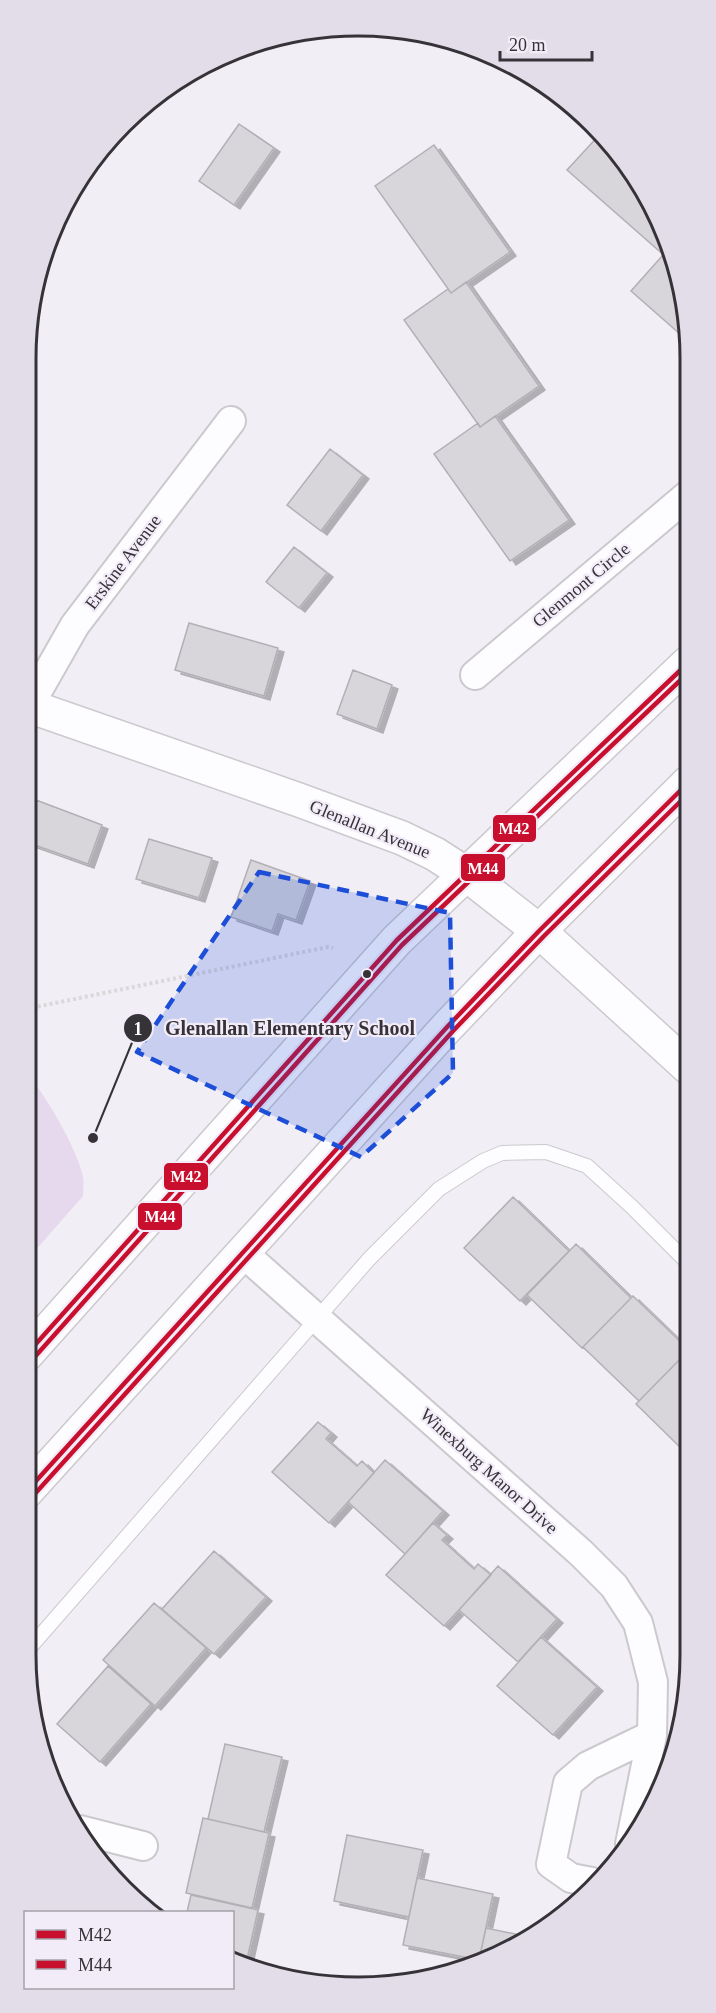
<svg xmlns="http://www.w3.org/2000/svg" width="716" height="2013" font-family="'Times New Roman',serif">
	<defs>
		<filter id="shadow"><feDropShadow dx="6" dy="4" stdDeviation="0" flood-color="#0004"/></filter>
	</defs>
	<rect width="100%" height="100%" fill="#f2eef5"/>
	<path fill="#e6d9ee" d="M26,1072c19,22 51,76 57,105 1,6 0,12 0,19l-57,65z"/>
	<path fill="#d8d5db" stroke="#b3b0b5" stroke-width="1.5" filter="url(#shadow)" d="M239,124l35,24 -40,57 -35,-24z
		M601,133l7,6 48,72 13,43 -3,3 -99,-87z
		M434,145l76,107 -59,41 -76,-107z
		M669,254l19,60v27l-57,-50 32,-36 3,2z
		M466,282l73,104 -59,41 -76,-107 44,-31 3,4z
		M495,416l74,104 -59,41 -76,-107 44,-31 2,4z
		M330,449l33,26 -42,56 -34,-26z
		M294,547l33,26 -28,35 -33,-26z
		M189,623l89,25 -14,48 -89,-26z
		M353,670l39,15 -15,44 -40,-15z
		M36,800l66,25 -14,39 -62,-22v-13z
		M149,839l63,19 -13,40 -63,-19z
		M251,860l59,21 -14,39 -18,-6 -6,17 -41,-14z
		M513,1197l56,54 -49,50 -56,-53z
		M576,1244l55,54 -49,50 -55,-53z
		M633,1296l56,54 -50,51 -56,-54z
		M685,1354l5,4v99l-54,-53z
		M318,1422l13,11 -5,6 31,27 5,-5 12,12 -45,50 -57,-51z
		M385,1460l58,51 -38,43 -57,-52z
		M433,1523l14,12 -5,5 32,29 4,-5 13,11 -47,51 -58,-51z
		M214,1551l52,46 -52,57 -52,-45z
		M498,1566l59,53 -39,43 -59,-52z
		M154,1603l52,45 -51,58 -52,-46z
		M541,1637l56,50 -44,48 -56,-49z
		M108,1666l43,38 -51,58 -43,-38z
		M225,1744l57,13 -18,75 -56,-13z
		M203,1818l66,15 -17,75 -66,-15z
		M347,1835l76,15 -14,67 -75,-16z
		M417,1878l76,16 -14,66 -76,-15z
		M191,1895l67,15 -12,54 -14,-4v-48h-45z
		M486,1928l44,9 -51,23z"/>
	<g fill="none" stroke-linecap="round" stroke-linejoin="round">
		<g stroke="#ccc9ce" stroke-width="16">
			<path id="lane" d="M26,1652l343,-393 70,-70 44,-28 19,-8 44,-1 41,14 45,41 58,58"/>
		</g>
		<g stroke="#ccc9ce" stroke-width="32">
			<path id="street" d="M475,675l213,-180
				M26,711l49,-86 156,-204
				M243,1253l338,300 33,33 24,37 15,59 -1,53 -22,109
				M80,1830l63,16
				M592,1882l-21,-4 -20,-14 17,-81 20,-17 64,-31"/>
		</g>
		<g stroke="#ccc9ce" stroke-width="36">
			<path id="secondary" d="M26,705l273,95 103,38 33,16 31,20 73,57 150,137"/>
		</g>
		<g stroke="#ccc9ce" stroke-width="36">
			<path id="primary" d="M26,1355l371,-415 291,-277
				M26,1492l422,-466 91,-95 150,-149"/>
		</g>
		<path stroke="#d9d8da" stroke-width="4" stroke-dasharray="3 3" stroke-linecap="butt" d="M26,1009l302,-62 5,1"/>
		<use href="#lane" stroke="#fdfcfe" stroke-width="14"/>
		<use href="#street" stroke="#fdfcfe" stroke-width="28"/>
		<use href="#secondary" stroke="#fdfcfe" stroke-width="33"/>
		<use href="#primary" stroke="#fdfcfe" stroke-width="33"/>
		<g stroke="#f2ebf8" stroke-width="9">
			<path id="bus-1" d="M26,1355l371,-415 291,-277
				M26,1492l422,-466 91,-95 150,-149"/>
		</g>
		<g stroke="#f2ebf8" stroke-width="9">
			<path id="bus-2" d="M32,1360l370,-415 286,-272
				M32,1497l421,-466 91,-95 145,-143"/>
		</g>
		<use href="#bus-1" stroke="#c8102e" stroke-width="4.5"/>
		<use href="#bus-2" stroke="#c8102e" stroke-width="4.5"/>
	</g>
	<path fill="#1d4ed8" fill-opacity="0.2" stroke="#1d4ed8" stroke-width="4.5" stroke-dasharray="12 8" stroke-linejoin="round" d="M259,872l191,41 3,160 -92,84 -224,-105z"/>
	<circle fill="#363338" stroke="#f2ebf8" stroke-width="2" cx="367" cy="974" r="5"/>
	<g text-anchor="middle" dominant-baseline="central" stroke-width="4.5" stroke-linejoin="round" paint-order="stroke">
		<g font-size="18" fill="#363338" stroke="#f2ebf8">
			<text transform="translate(123 562) rotate(-53)">Erskine Avenue</text>
			<text transform="translate(581 585) rotate(-40)">Glenmont Circle</text>
			<text transform="translate(370 829) rotate(22)">Glenallan Avenue</text>
			<text transform="translate(489 1471) rotate(42)">Winexburg Manor Drive</text>
		</g>
	</g>
	<path d="M0 0H716V2013H0ZM358 36H358A322 322 0 0 1 680 358V1655A322 322 0 0 1 358 1977H358A322 322 0 0 1 36 1655V358A322 322 0 0 1 358 36Z" fill="#e3dce9" fill-rule="evenodd"/>
	<path fill="none" stroke="#363338" stroke-width="3" d="M358 36H358A322 322 0 0 1 680 358V1655A322 322 0 0 1 358 1977H358A322 322 0 0 1 36 1655V358A322 322 0 0 1 358 36Z"/>
	<path fill="none" stroke="#363338" stroke-width="2" d="M93 1138L138 1028"/>
	<g fill="#363338" stroke="#f2ebf8" stroke-width="2">
		<circle cx="93" cy="1138" r="6"/>
		<circle cx="138" cy="1028" r="15"/>
	</g>
	<g font-size="18" text-anchor="middle" font-weight="bold" fill="#fff">
		<text x="138" y="1035">1</text>
	</g>
	<g font-size="20" text-anchor="middle" font-weight="bold" fill="#363338" stroke="#f2ebf8" stroke-width="4.5" stroke-linejoin="round" paint-order="stroke">
		<text x="290" y="1035">Glenallan Elementary School</text>
	</g>
	<g stroke="#f2ebf8" stroke-width="2">
		<rect x="492" y="814" width="45" height="29" rx="6" fill="#c8102e"/>
		<rect x="460" y="853" width="46" height="29" rx="6" fill="#c8102e"/>
		<rect x="163" y="1162" width="46" height="29" rx="6" fill="#c8102e"/>
		<rect x="137" y="1202" width="46" height="29" rx="6" fill="#c8102e"/>
	</g>
	<g font-size="16" text-anchor="middle" font-weight="bold" fill="#fff">
		<text x="514" y="834">M42</text>
		<text x="483" y="874">M44</text>
		<text x="186" y="1182">M42</text>
		<text x="160" y="1222">M44</text>
	</g>
	<rect x="24" y="1911" width="210" height="78" fill="#f2ebf8" stroke="#a7a1ab" stroke-width="1.5"/>
	<rect x="36" y="1930" width="30" height="9" fill="#c8102e" stroke="#a7a1ab" stroke-width="1.5"/>
	<text x="78" y="1941" font-size="18" fill="#363338">M42</text>
	<rect x="36" y="1960" width="30" height="9" fill="#c8102e" stroke="#a7a1ab" stroke-width="1.5"/>
	<text x="78" y="1971" font-size="18" fill="#363338">M44</text>
	<path d="M500 51v9h92v-9" fill="none" stroke="#363338" stroke-width="3"/>
	<text x="509" y="51" font-size="18" fill="#363338" stroke="#f2ebf8" stroke-width="4.5" paint-order="stroke">20 m</text>
</svg>
